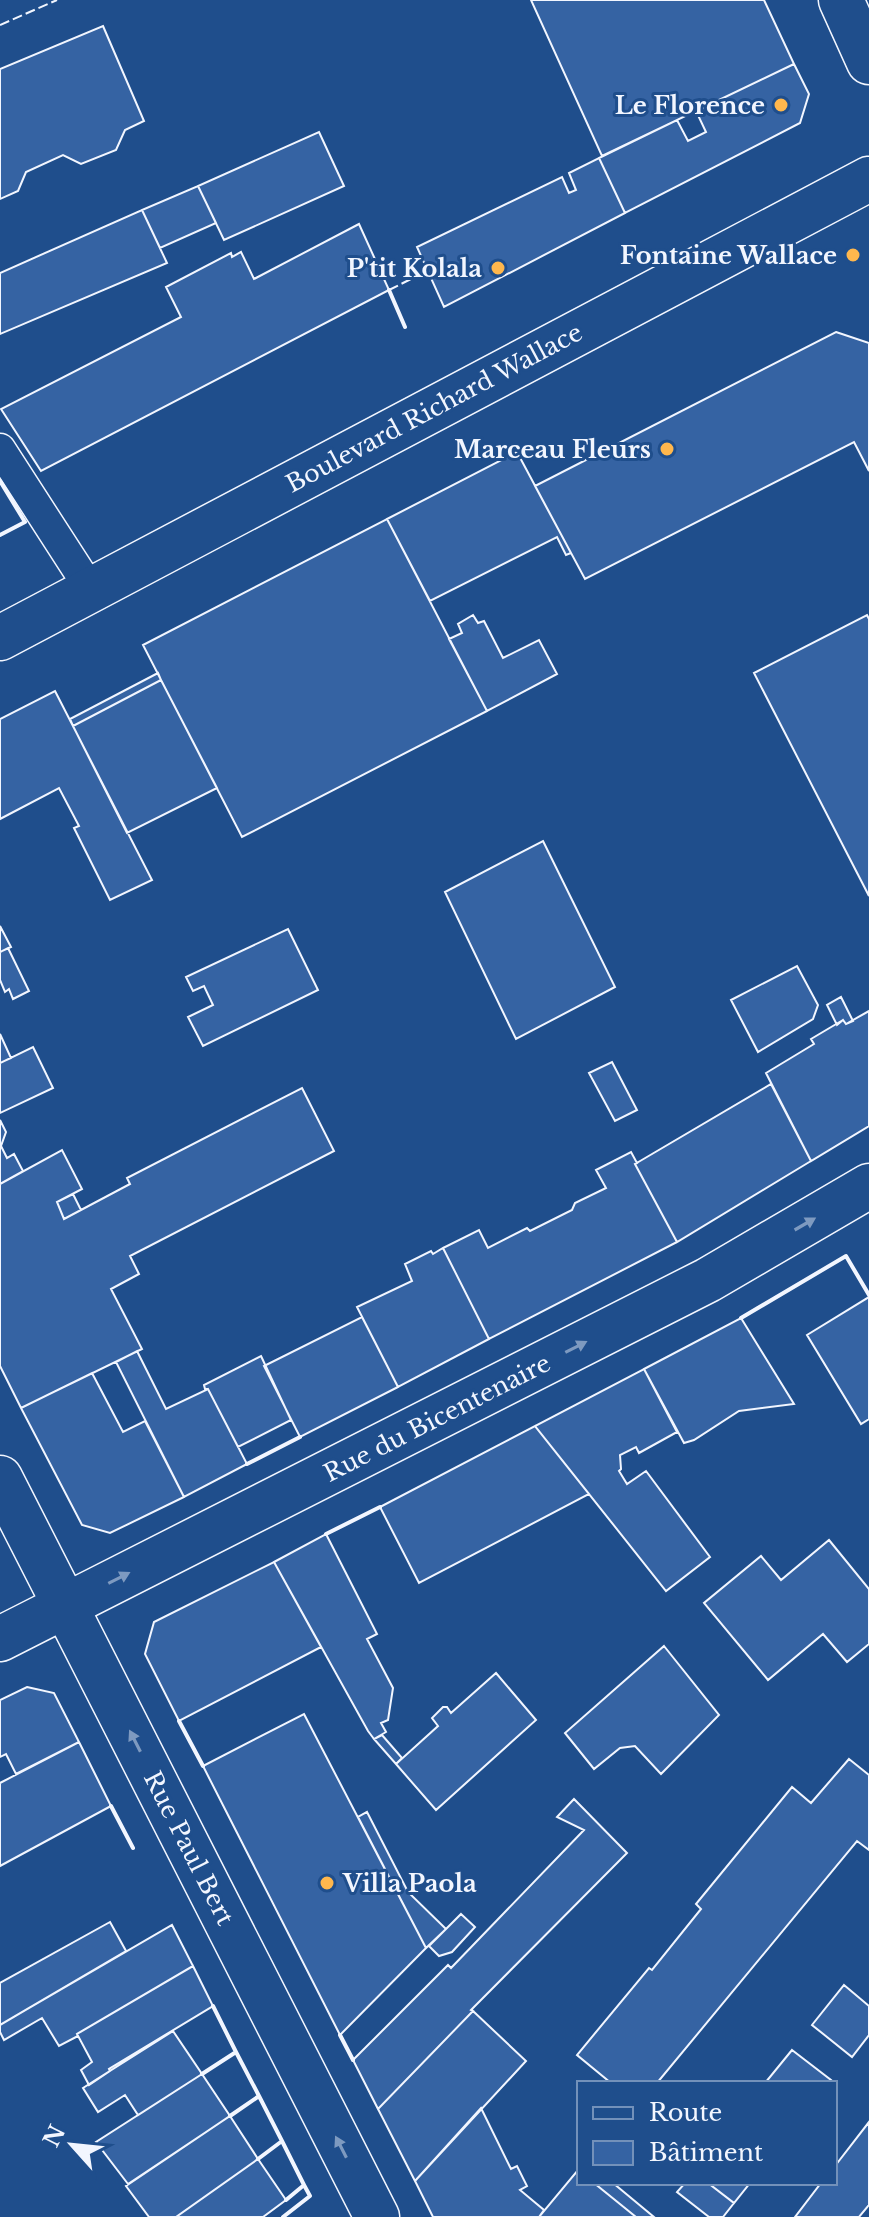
<svg xmlns="http://www.w3.org/2000/svg" width="869" height="2217" font-family="'Libre Baskerville',serif">
	<rect width="100%" height="100%" fill="#1f4e8c"/>
	<path fill="#3563a3" stroke="#f2f6ff" stroke-width="2" d="M531,0h233l30,64 -192,92z
		M103,26l41,95 -19,9 -9,20 -35,14 -18,-9 -37,17 -8,19 -18,8v-130z
		M794,64l15,30 -9,29 -175,90 -26,-55 78,-38 11,21 18,-9 -10,-21z
		M319,132l25,54 -120,54 -26,-54z
		M599,158l26,55 -181,94 -27,-60 145,-70 7,16 7,-3 -7,-17z
		M198,186l18,37 -56,25 -18,-38z
		M142,210l25,53 -167,71v-61z
		M359,224l30,66 -348,181 -40,-62 180,-92 -15,-30 65,-34 1,4 9,-5 13,27z
		M836,332l33,11v128l-15,-29 -269,137 -50,-93z
		M517,452l54,101 -5,2 -9,-18 -127,64 -43,-82z
		M387,519l100,192 -245,126 -99,-192z
		M473,615l5,8 6,-2 19,37 36,-18 18,34 -70,37 -38,-72 13,-6 -4,-9z
		M867,615l2,4v277l-115,-223z
		M158,673l3,7 -88,46 -3,-7z
		M161,680l56,108 -90,45 -54,-107z
		M55,691l97,189 -42,20 -36,-72 5,-2 -20,-38 -59,31v-100z
		M543,841l72,146 -99,52 -71,-147z
		M0,926l11,21 -11,5z
		M288,929l30,61 -115,56 -15,-29 25,-12 -9,-19 -11,5 -7,-14z
		M8,948l21,43 -16,8 -4,-10 -4,3 -5,-12v-28z
		M797,966l21,39 -5,14 -55,33 -27,-52z
		M841,997l12,24 -7,3 -3,-4 -6,5 -10,-20z
		M869,1011v115l-58,35 -45,-88 48,-29 -3,-5 32,-19 3,4z
		M0,1034l11,24 -11,5z
		M33,1047l20,41 -53,25v-50z
		M612,1062l25,48 -22,11 -26,-48z
		M771,1084l40,77 -134,81 -42,-78z
		M302,1088l32,63 -204,105 9,18 -28,15 31,60 -121,59 -21,-42v-182l62,-34 20,39 -25,13 7,17 66,-35 -3,-6z
		M0,1120l6,12 -5,14 6,12 7,-4 9,17 -23,13z
		M631,1152l6,11 -2,1 42,78 -188,97 -46,-91 36,-18 9,18 39,-20 3,3 42,-21 3,-7 31,-15 -10,-18z
		M73,1194l8,16 -17,9 -7,-17z
		M443,1248l46,91 -91,48 -41,-80 55,-26 -7,-17 26,-13 2,3z
		M869,1297v122l-8,5 -54,-89z
		M362,1317l36,70 -98,50 -36,-71z
		M741,1318l53,86 -55,7 -45,29 -10,3 -40,-74z
		M137,1351l29,58 42,-20 39,75 -63,33 -68,-135z
		M261,1356l30,64 -53,27 -30,-58h-3l-1,-4z
		M644,1369l33,63 -38,21 -3,-6 -16,8 1,14 -2,2 8,13 19,-13 64,86 -44,34 -131,-165z
		M92,1373l31,59 22,-11 39,76 -74,36 -28,-8 -61,-117z
		M535,1426l54,68 -170,89 -39,-76z
		M326,1534l51,100 -10,5 26,49 -5,32 -7,3 5,9 -12,7 -6,-8 -94,-169z
		M829,1540l40,49v55l-22,18 -24,-28 -55,46 -64,-77 57,-47 20,24z
		M274,1562l47,85 -142,74 -34,-67 9,-32z
		M664,1646l55,69 -58,59 -26,-28 -15,2 -26,21 -29,-36z
		M496,1673l40,47 -100,90 -40,-46 42,-38 -6,-8 11,-11h4l4,6z
		M27,1687l27,6 25,49 -63,32 -10,-20 -6,3v-57z
		M304,1714l122,234 -86,87 -137,-269z
		M382,1735l20,23 -6,6 -22,-25z
		M79,1742l32,64 -111,60v-83z
		M849,1759l20,16v75l-12,-9 -200,242h-46l-34,-28 72,-87 3,2 49,-61 -5,-5 96,-117 19,16z
		M574,1799l53,54 -156,157 2,1 -95,98 -25,-49 95,-95 3,3 133,-138 -27,-13z
		M367,1812l41,80 38,37 -20,19 -68,-131z
		M461,1914l14,13 -23,25 -13,4 -10,-10z
		M110,1922l16,29 -126,74v-42z
		M172,1925l21,41 -116,68 1,2 -19,10 -17,-28 -38,22 -4,-8v-7z
		M193,1966l20,40 -104,63 1,2 -21,14 -8,-15 11,-8 -15,-28z
		M844,1985l25,21v29l-17,22 -40,-32z
		M473,2011l53,50 -111,120 -37,-72z
		M173,2031l29,43 -64,41 -13,-20 -27,17 -15,-24z
		M792,2050l39,30 -2,3h-64z
		M202,2074l28,42 -102,68 -32,-42z
		M481,2108l30,61 6,-3 10,20 -7,4 24,20 -5,7h-106l-18,-36z
		M230,2116l28,43 -82,58h-27l-23,-31z
		M869,2122v83l-10,12h-64l26,-34h14v-17z
		M258,2159l28,41 -23,17h-87z
		M578,2170l1,13h15l42,34h-97z
		M594,2183h19l41,34h-18z
		M685,2183h23l26,20 -11,14h-14l-32,-25z
		M708,2183h42l-16,20z"/>
	<g fill="none" stroke-linecap="round" stroke-linejoin="round">
		<g stroke="#f2f6ff" stroke-width="33">
			<path id="service" d="M0,449l91,141"/>
		</g>
		<g stroke="#f2f6ff" stroke-width="47">
			<path id="minor" d="M0,638l869,-459
				M0,1478l377,739
				M0,1639l708,-359 161,-94"/>
		</g>
		<g stroke="#f2f6ff" stroke-width="47">
			<path id="tertiary" d="M841,0l28,62"/>
		</g>
		<use href="#service" stroke="#1f4e8c" stroke-width="30"/>
		<use href="#minor" stroke="#1f4e8c" stroke-width="44"/>
		<use href="#tertiary" stroke="#1f4e8c" stroke-width="44"/>
		<path stroke="#f2f6ff" stroke-width="2" stroke-dasharray="10 4" stroke-linecap="butt" d="M0,25l57,-25
			M389,290l38,-19"/>
		<path stroke="#f2f6ff" stroke-width="4" d="M389,290l16,37
			M0,481l25,41 -25,13
			M741,1318l105,-62 23,39
			M247,1464l53,-27
			M326,1534l54,-27
			M179,1721l24,45
			M111,1806l22,42
			M213,2006l23,46
			M340,2035l13,25
			M202,2074l34,-22 23,44
			M230,2116l29,-20 23,45
			M258,2159l24,-18 22,44
			M283,2217l27,-21 -6,-11 -18,15"/>
	</g>
	<defs><path id="oneway-solid" d="M-6-.8H1V-3.2L6.5 0L1 3.2V.8H-6Z" transform="scale(2)"/></defs>
	<g fill="#7e9ac0">
		<use href="#oneway-solid" transform="translate(805 1224) rotate(-30)"/>
		<use href="#oneway-solid" transform="translate(576 1347) rotate(-27)"/>
		<use href="#oneway-solid" transform="translate(119 1578) rotate(-27)"/>
		<use href="#oneway-solid" transform="translate(135 1741) rotate(-117)"/>
		<use href="#oneway-solid" transform="translate(341 2147) rotate(-117)"/>
	</g>
	<g fill="#ffb74d" stroke="#1f4e8c" stroke-width="3">
		<circle cx="781" cy="105" r="8"/>
		<circle cx="853" cy="255" r="8"/>
		<circle cx="498" cy="268" r="8"/>
		<circle cx="667" cy="449" r="8"/>
		<circle cx="327" cy="1883" r="8"/>
	</g>
	<g text-anchor="middle" dominant-baseline="central" stroke-width="6" stroke-linejoin="round" paint-order="stroke">
		<g font-size="24" font-weight="bold" fill="#f2f6ff" stroke="#1f4e8c" text-anchor="end">
			<text x="765" y="105">Le Florence</text>
			<text x="837" y="255">Fontaine Wallace</text>
			<text x="482" y="268">P'tit Kolala</text>
			<text x="651" y="449">Marceau Fleurs</text>
			<text x="343" y="1883" text-anchor="start">Villa Paola</text>
		</g>
		<g font-size="24" fill="#f2f6ff" stroke="#1f4e8c">
			<text transform="translate(434 408) rotate(-28)">Boulevard Richard Wallace</text>
			<text transform="translate(437 1418) rotate(-27)">Rue du Bicentenaire</text>
			<text transform="translate(189 1848) rotate(63)">Rue Paul Bert</text>
		</g>
	</g>
	<rect x="577" y="2081" width="260" height="104" fill="#1f4e8c" stroke="#7391ba" stroke-width="2"/>
	<rect x="593" y="2107" width="40" height="12" fill="#1f4e8c" stroke="#7391ba" stroke-width="2"/>
	<text x="649" y="2121" font-size="24" fill="#f2f6ff">Route</text>
	<rect x="593" y="2141" width="40" height="24" fill="#3563a3" stroke="#7391ba" stroke-width="2"/>
	<text x="649" y="2161" font-size="24" fill="#f2f6ff">Bâtiment</text>
	<g transform="translate(72 2145) rotate(297)" stroke="#1f4e8c" stroke-width="6" paint-order="stroke">
	<path d="M0-6L14 30L0 20L-14 30Z" fill="#f2f6ff"/>
	<text y="-12" font-size="22" font-weight="bold" text-anchor="middle" fill="#f2f6ff">N</text>
	</g>
</svg>
